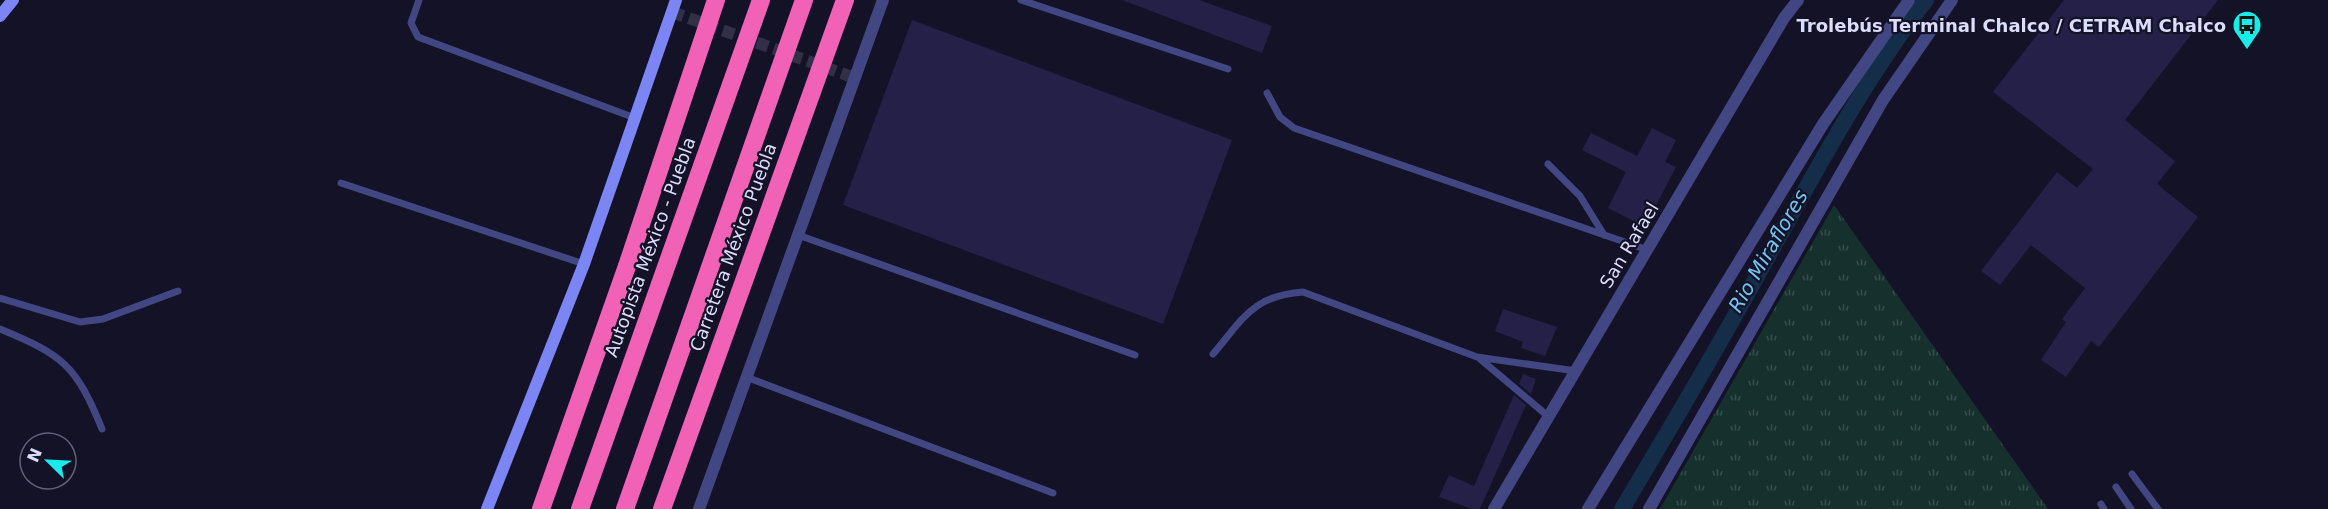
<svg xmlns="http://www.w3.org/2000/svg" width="2328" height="509" font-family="'DejaVu Sans',sans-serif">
	<defs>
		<pattern id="grass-tufts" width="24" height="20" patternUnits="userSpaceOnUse" patternTransform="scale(1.5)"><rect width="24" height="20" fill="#16312d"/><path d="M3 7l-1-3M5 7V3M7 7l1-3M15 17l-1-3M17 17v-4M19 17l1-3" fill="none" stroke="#374e4c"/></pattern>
	</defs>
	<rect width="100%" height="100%" fill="#141227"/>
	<path fill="url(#grass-tufts)" d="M1834,205l214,304h-388z"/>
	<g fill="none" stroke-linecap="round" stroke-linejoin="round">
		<path stroke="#142e4a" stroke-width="16" d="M1622,509c49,-82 98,-165 144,-249 50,-89 97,-179 160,-260"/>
	</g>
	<path fill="#242047" d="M1122,0h77l73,26 -10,27z
		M2064,0h154l-93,120 50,41 -18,23 41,33 -99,130 -8,-6 -25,36 -25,-17 25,-38 -4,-3 23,-31 -54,-43 -31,40 -19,-14 76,-99 20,16 16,-19 -100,-77z
		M912,20l320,120 -69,184 -320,-119z
		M1652,128l24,12 -11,22 11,5 -31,60 -37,-19 18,-36 -44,-22 9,-17 46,23z
		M1503,309l54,18 -12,29 -24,-8 2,-6 -28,-11z
		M1523,374l13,5 -5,15 -12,-10z
		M1514,395l12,10 -46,104h-8l-33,-12 10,-22 25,11z"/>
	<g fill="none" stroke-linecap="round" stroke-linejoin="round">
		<path stroke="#323047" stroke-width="12" stroke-dasharray="12 6" stroke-linecap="butt" d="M672,12l183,66"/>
		<path stroke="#424682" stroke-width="7" d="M419,0l-8,23 7,14 217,81
			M1021,0l207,69
			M1267,93l13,24 14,11 354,122
			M1548,164l32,32 24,39
			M341,183l243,81
			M798,235l337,120
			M0,298l80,24 23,-3 75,-28
			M0,329c63,26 76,36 102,100
			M1213,354c31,-36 39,-58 90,-62l174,65 99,14
			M1479,358l70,59
			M746,377l307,116
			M2132,474l26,35
			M2116,487l15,22
			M2101,504l3,5"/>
		<path stroke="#424682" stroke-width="12" d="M699,509l184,-509
			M1494,509l290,-491 14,-18
			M1588,509l235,-385 86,-124
			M1649,509l234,-409 69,-100"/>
		<path stroke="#7b85f4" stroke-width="12" d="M0,16l13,-16
			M487,509l97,-245 92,-264"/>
		<path stroke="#f161b6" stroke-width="18" d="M541,509l86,-243
			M580,509l181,-509
			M625,509l179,-509
			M662,509l183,-509"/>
		<path stroke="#f161b6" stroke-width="18" d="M627,266l89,-266"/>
	</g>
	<defs>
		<g id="bus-pin" transform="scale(1.5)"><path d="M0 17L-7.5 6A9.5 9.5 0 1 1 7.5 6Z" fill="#19ebe9" stroke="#141227"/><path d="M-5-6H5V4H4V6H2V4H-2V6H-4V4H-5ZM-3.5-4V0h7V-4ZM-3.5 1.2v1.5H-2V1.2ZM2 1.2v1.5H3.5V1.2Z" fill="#111"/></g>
	</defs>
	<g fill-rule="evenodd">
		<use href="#bus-pin" x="2247" y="25"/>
	</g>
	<g text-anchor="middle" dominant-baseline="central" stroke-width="4.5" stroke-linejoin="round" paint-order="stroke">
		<g font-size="18" font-weight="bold" fill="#dcdcfc" stroke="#141227" text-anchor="end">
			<text x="2226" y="25">Trolebús Terminal Chalco / CETRAM Chalco</text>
		</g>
		<g font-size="18" fill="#dcdcfc" stroke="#141227">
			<text transform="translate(1629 245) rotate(-59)">San Rafael</text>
			<text transform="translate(650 247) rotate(-70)">Autopista México - Puebla</text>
			<text transform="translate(733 247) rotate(-70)">Carretera México Puebla</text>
		</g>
		<g font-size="20" font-style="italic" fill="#73c6f3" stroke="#141227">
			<text transform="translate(1768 251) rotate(-60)">Rio Miraflores</text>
		</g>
	</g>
	<g transform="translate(48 461) rotate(294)"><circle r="28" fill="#141227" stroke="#64637c" stroke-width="1.5"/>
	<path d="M0-4.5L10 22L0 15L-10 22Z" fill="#19ebe9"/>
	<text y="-9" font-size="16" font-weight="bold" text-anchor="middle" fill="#dcdcfc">N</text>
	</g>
</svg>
